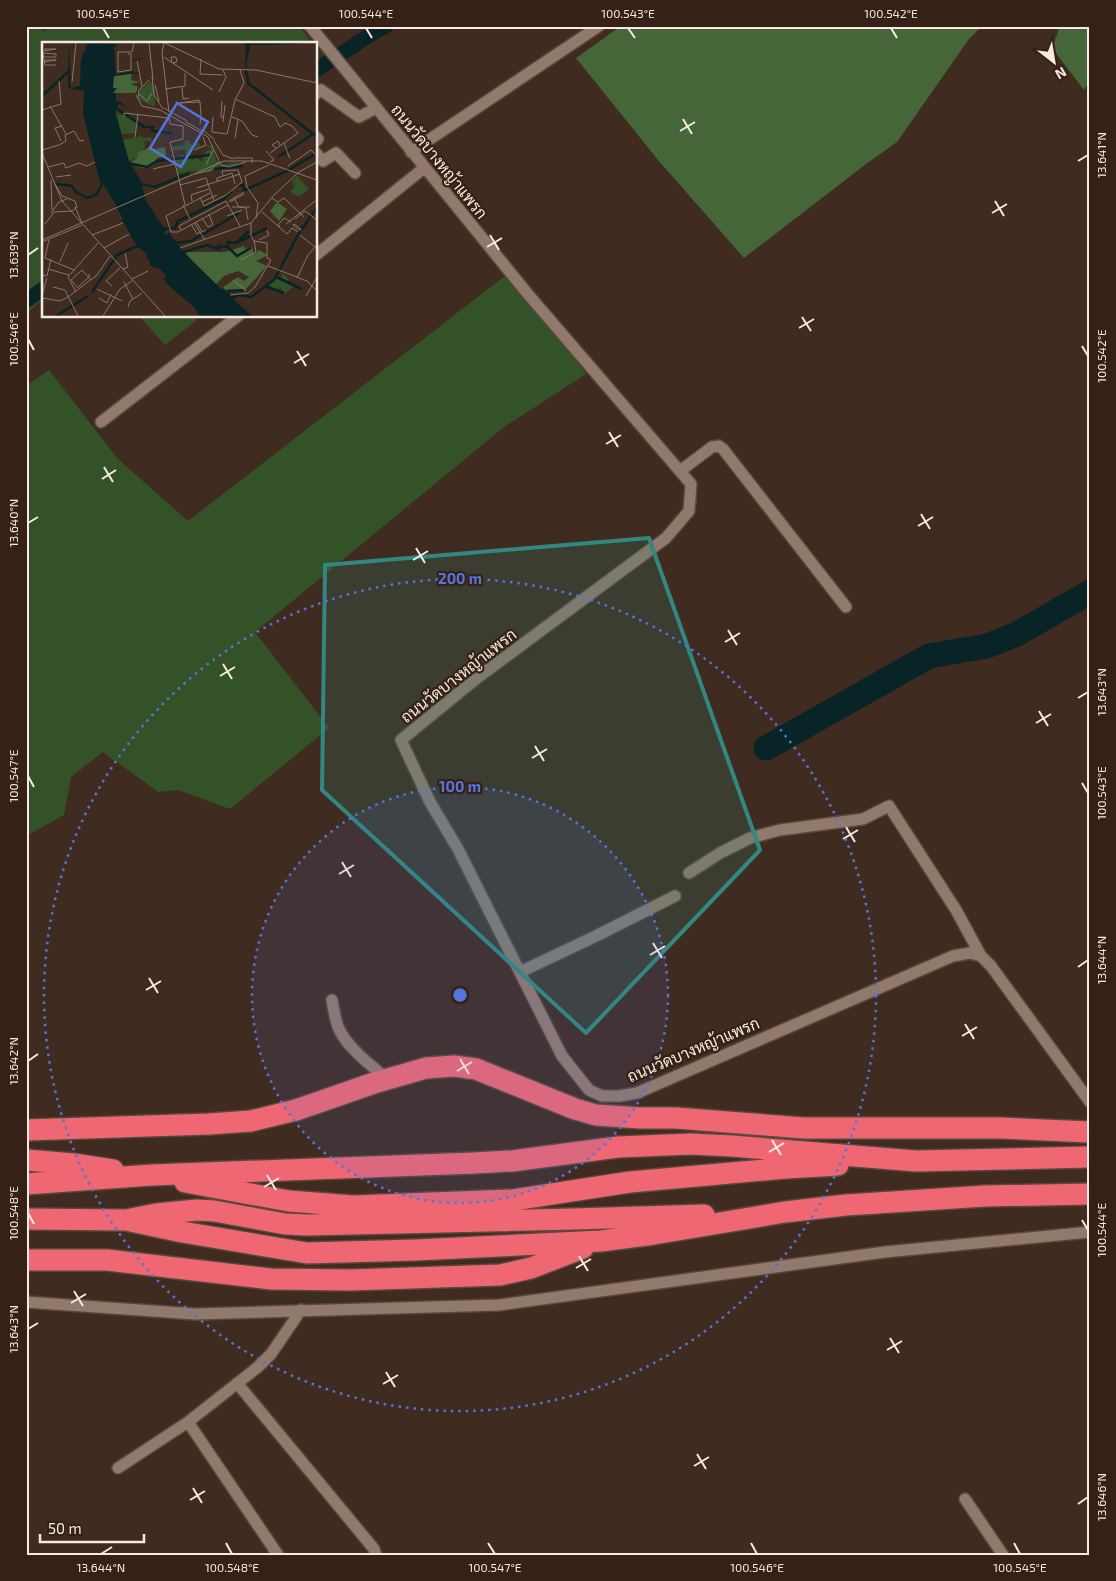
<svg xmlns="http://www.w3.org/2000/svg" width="1116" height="1581" font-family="'Exo 2',Sarabun,sans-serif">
	<rect width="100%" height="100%" fill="#3f2b1f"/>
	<path fill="#335227" d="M26,26h13l5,6 8,-6h247l14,18h-269v254l-18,16z
		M510,272l76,102 -82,53 -249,205 74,96 -99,81 -52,-19 -20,2 -55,-40 -32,25 -7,38 -38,21v-450l23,-16 68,88 71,63z
		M139,316h55l3,4 -32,25z"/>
	<path fill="#456639" d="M621,26h361l-13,13 -72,103 -31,22 -122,94 -86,-98 -82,-102z
		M1060,26h30v55l-6,9 -32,-42z"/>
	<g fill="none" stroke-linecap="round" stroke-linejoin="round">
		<path stroke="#092426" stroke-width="15" d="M316,70l57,-37 13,-7
			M26,301l18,-13"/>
		<path stroke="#092426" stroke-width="25" d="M766,748l163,-92 58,-10 30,-12 73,-42"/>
		<g stroke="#57473c" stroke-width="14">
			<path id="street" d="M310,26l217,267 164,191 -2,27 -23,27 -189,140 -76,62 29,62 28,47 104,207 27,34 13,6h17l18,-3 316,-137 17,-3 11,3 10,10 99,136
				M316,94l5,-4 38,27 17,-9
				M316,137l2,2 -2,2
				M411,152l188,-126
				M316,153l7,8 13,-8 19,20
				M316,255l108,-87
				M101,422l137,-106
				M680,471l32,-24 7,-1 4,3 123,158
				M689,873l31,-20 30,-15 30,-8 83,-11 26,-13 67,104 25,46
				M520,972l76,-36 79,-40
				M332,1000c2,10 3,22 8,31 9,18 32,35 47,48
				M26,1302l169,12 304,-9 386,-53 205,-20
				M237,1383l137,166 2,6
				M188,1422l90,133
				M118,1468l70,-46 70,-55 13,-13 30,-44
				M965,1499l38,56"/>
		</g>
		<g stroke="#57473c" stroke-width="24">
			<path id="highway" d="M26,1130l183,-6 42,-3 45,-11 78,-27 52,-15 28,-2 22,3 99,40 21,6 44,3h36l128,10h196l90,4
				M26,1160l48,4 39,6
				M185,1182l104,19 64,5 160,-6 117,-18 156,-14 52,-3
				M26,1184l126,-9 322,-12 38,-2 106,-14 73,-3 41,2 184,15 174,-4
				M26,1219l100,1 30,-6 41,-4 17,1 71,13 22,1 267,-6 130,-4
				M126,1220l56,12 125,21 109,-3 185,-9 53,-7 131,-22 61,-7 139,-9 105,-2
				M26,1260h81l164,19 79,1 150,-5 31,-7 52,-20"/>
		</g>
		<use href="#street" stroke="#91796b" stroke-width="11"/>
		<use href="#highway" stroke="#ee6772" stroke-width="21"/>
	</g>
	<path fill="#32877f" fill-opacity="0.2" stroke="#32877f" stroke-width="4" stroke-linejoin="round" d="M649,538l111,312 -174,183 -264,-243 3,-225z"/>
	<path fill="none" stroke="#f7eae2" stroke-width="2" d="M103,28l6,10M366,28l6,10M628,28l7,10M891,28l6,10M683,119l9,15M680,131l15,-9M1078,161l10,-6M995,201l9,15M992,213l15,-9M490,235l9,15M487,247l15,-9M28,255l10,-7M802,317l9,14M799,328l15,-9M28,339l6,11M1082,346l6,10M297,351l9,15M294,363l15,-9M609,432l9,15M606,444l15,-9M104,467l9,15M102,479l14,-9M921,514l9,15M28,523l10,-6M918,526l15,-9M416,548l9,15M413,560l15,-9M728,630l9,15M725,642l15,-9M223,664l9,15M220,676l15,-9M1078,698l10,-6M1039,711l9,15M1036,723l15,-9M535,746l9,15M532,758l15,-9M28,776l6,11M1082,783l6,10M846,827l9,15M843,839l15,-9M342,862l9,15M339,874l15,-9M653,943l9,15M650,955l15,-9M1078,967l10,-7M149,978l9,15M146,990l15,-9M965,1024l9,15M962,1036l15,-9M460,1059l9,15M28,1061l10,-7M457,1071l15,-9M772,1140l9,15M769,1152l15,-9M267,1175l9,15M264,1187l15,-9M28,1213l6,11M1082,1220l6,10M579,1256l9,15M576,1268l15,-9M74,1291l9,15M71,1303l15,-9M28,1329l10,-6M890,1338l9,15M887,1350l15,-9M386,1372l9,15M383,1384l15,-9M697,1454l9,15M694,1466l15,-9M193,1488l9,15M190,1500l15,-9M1078,1504l10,-7M226,1543l6,11M488,1543l7,11M751,1543l6,11M1014,1543l6,11M101,1554l11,-7"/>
	<circle cx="460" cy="995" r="208" fill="#5475da" fill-opacity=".12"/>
	<g fill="none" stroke="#5475da" stroke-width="2.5" stroke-dasharray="2.5 5">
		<circle cx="460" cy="995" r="208"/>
		<circle cx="460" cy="995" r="416"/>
	</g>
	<g text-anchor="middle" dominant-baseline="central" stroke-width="4.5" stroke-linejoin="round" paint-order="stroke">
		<g font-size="16" fill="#f7eae2" stroke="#352115">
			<text transform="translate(440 161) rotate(51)">ถนนวัดบางหญ้าแพรก</text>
			<text transform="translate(458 675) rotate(-38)">ถนนวัดบางหญ้าแพรก</text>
			<text transform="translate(693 1049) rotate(-23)">ถนนวัดบางหญ้าแพรก</text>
		</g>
	</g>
	<g transform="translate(42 42)">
		<rect width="275" height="275" fill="#3f2b1f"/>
		<path d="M108,39l4,6 1,20 -16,-7 1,-10zM74,71l21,8 -1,12 -15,1zM100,94l1,3 8,-2 1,7 -4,-4 -4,2 1,5 -7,10 -9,4 -7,-21zM147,98l2,4 8,-1 1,4 -7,1 -2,7 -5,1 -1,-7 -13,2 -1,-4 14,-2 -1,-4zM170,103l4,15 5,5 18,-3 -8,6h-8l-2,-3 -11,7 -22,-1 -4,5 -2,-4 -5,3 -1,-7 5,-2h-7l-1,-6 8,-1 -1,-5 13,6 3,-3 6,5 4,-11 6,-2 -6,-3zM255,134l12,13 -10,8 -9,-5 5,-5 -3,-6zM240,231l7,6 -3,4 7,4 -9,7 -4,-7 -4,5 -11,-6 11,-8 5,2z" fill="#335227"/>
		<path d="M90,30l-1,8 9,2 -9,2 7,3 -2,6h-23v-17zM110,104l-2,4 15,-3 1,9 -9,2 -5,8 -10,2 -12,-5 8,-6 -1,-4zM235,160l10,7 -8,12 -9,-10zM202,204l1,3 7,-2 2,8 5,-5 9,5 -12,6 11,5 -22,24 -19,1 -3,-4 15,-10 6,4 5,-4 -11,-6 -14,5 -8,8 -32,-32h42z" fill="#456639"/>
		<path d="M27,1l2,45 9,-2 1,-27 7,-16 29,1 -3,4 2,27 5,-2 12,-2 -1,-12 17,-1 -17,2 1,13 5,-1 1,1 -25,3 -1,12h4l-4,5h3v8l5,1 6,7 -8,-6 -4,8 14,50 12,20 4,18 18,28 6,1 -5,4 3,4 1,-4 22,27 31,30 7,2h-3l9,5 -1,3 19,17h-53l-4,-8 -28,-24 -4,-6 4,-1 -7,-8 -9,-3 -6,-14 -7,-5 -6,2 4,-4 -13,-24h-3l3,-2 -10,-19 -10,-16 -2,3 -18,-74 1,-22 -13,-2 -3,-2zM201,1h56v1l-49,1 -4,22 3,11 -1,8 -3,-14 1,-27z" fill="#092426"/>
		<path fill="none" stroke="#092426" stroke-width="2.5" d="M206,41l69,54M0,54l27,-25M74,66l28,19h9l-1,4 20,2M236,115l35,-23M86,121l19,4 10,-6 53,-6M172,127l29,-3M95,141l18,4 34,-14M14,142l16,2 4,6 11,6 9,-3 6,-11M196,144l5,-1 1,5 3,-1 40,-18 30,-18M151,172l31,-15 8,-8M258,185l2,2 15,-21M125,186h8l3,-7 15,-7M196,200l29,-14M133,201l16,-2 48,-28M186,205l9,9 14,-8M139,211l26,-8 12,4v-3l9,1v-5l8,1 13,-12M234,235l26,12M223,244l19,7M185,249l17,-1M50,250l25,-37 18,-8M190,256l7,-3 12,2 23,-17 26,-49M14,274l32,-20"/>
		<path fill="none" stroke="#89776d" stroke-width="1" d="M107,1l4,36M122,1l-2,10 7,59M123,1l54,26 37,1 61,13M0,6l3,17h11M2,9l12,-2h-12M1,11l13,1v3h-12M86,12h3v16l-13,2v-20h14l2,-9M122,15l49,33M159,17l-1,15 23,1M2,18h12l-12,2M95,19l5,25M130,21l-1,-6h5l1,5 -4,1M110,34l2,19 9,14M30,40l4,-39M113,43l4,16M140,45l1,12 6,-1M123,47l20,-3v-13M177,50l7,-15 -3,-7M97,52l8,7 5,-8M94,53l6,11 18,4 48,27 13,28 8,2 17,-5M96,56l1,-8 10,-10M193,57l40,18 5,10 5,-4 7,3 6,7 -28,20M180,59l-1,16h3M158,60l-21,1 20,-3 1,2 1,13 -1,9M8,64l16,28M122,66l23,13M0,68l19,-6 -2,-23M127,74l1,8 13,2v13l-13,3 15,63M82,75v-4l45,5M171,75l-1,15 15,2 8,-34 9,-17 -4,-13M190,75l10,4 10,14 6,2M144,80l16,9M181,80l2,-17M161,88l12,10M93,95l3,-23M193,96l3,-18M19,99l-6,-13 7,-2M172,99l9,14 10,4M242,101l6,16M234,106l-4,-3 6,-4 2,4M0,108l17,-5 7,-4 -1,-6 9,-4 6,10 4,-1M152,108l12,-5 -3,-8M224,109l8,9 -4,2M0,111l20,48 103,115M191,116h19v5M164,123l7,-15M246,124l23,-16 6,6M6,125l16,-4 2,5 13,-5 8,3 8,-4M111,127l21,-5M153,132l16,-4 7,-8M14,135l15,-2M9,138l1,30M175,139v-3l15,-5 3,11M138,143l26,-7 8,23M155,146l43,-14M168,151l-44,23 5,16h7l50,-27M158,155l4,9 22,-11 16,-13 -4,-12 -16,1 1,5M192,156l5,9 7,1 2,12M230,156l6,4 6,-4 20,19M150,159l-1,-6 18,-6M187,159l15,-9M160,160l15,-7M188,160l14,-8M141,163l7,14M33,165l7,16M190,165h18M220,170l25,22 5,-6 6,4M9,171l8,-11 8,-3M185,174l15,-6M160,176l6,9 5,-2 -4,-11M214,176l2,-15 -11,-16 -2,-11 24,-11M253,177l10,-8 12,9M154,180l6,10 4,-2M152,181l11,17M3,182l9,-12 18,-1 5,-4 -2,-6 -13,-5 -7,-12M149,182l6,10 4,-2M244,182l29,-23M252,182l7,5 -2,1 -6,-5zM238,185l-2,-2 6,-7 7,4M139,188l-2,-4 47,-25 14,25M50,193l31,-12M258,193l15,12M0,198l182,-79h38l55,19M7,198l-4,18 29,12M217,198l10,-5 -2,-5M0,200l40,-17M62,206l25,-14M138,206l71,-25 23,-28 25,-23 18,-10M199,218l15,-8 -2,-12M18,220l8,-19M226,224l39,15 10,10M6,227l21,6M81,227l5,-2 -3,-14M0,233l5,1 4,-17M255,236l11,-23 9,-10M90,237l16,-8M191,238l13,11M82,240l9,17M70,244l-6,-5 14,-13M11,245l12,3 13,26M35,245l-6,-7 11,-10 9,10M35,246l13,-12 -2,-2M55,247l25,12M34,250l-8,-15 30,-34M0,253l5,-17M188,253l18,-2 7,-6 16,-27 -4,-2v-15l-13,-2 -3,-5v-13M264,254l11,-19M0,256l18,3 8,-4 29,-22 13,-19M57,256l8,5 4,-9M86,265l2,-6 12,-8M61,274l17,-27 12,-8"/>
		<path fill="#5475da" fill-opacity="0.15" stroke="#5475da" stroke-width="2.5" d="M135,61l31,19 -27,45 -31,-19z"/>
		<rect width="275" height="275" fill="none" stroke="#f7eae2" stroke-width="2.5"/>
	</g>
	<circle cx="460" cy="995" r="8" fill="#5475da" stroke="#352115" stroke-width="2.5"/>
	<g font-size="15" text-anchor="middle" font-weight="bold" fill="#5475da" stroke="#352115" stroke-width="4.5" stroke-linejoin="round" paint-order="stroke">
		<text x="460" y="584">200 m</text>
		<text x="460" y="792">100 m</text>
	</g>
	<rect width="1116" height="1581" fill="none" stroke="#352115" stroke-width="55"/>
	<g transform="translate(1054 62) rotate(149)" stroke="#352115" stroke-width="4" paint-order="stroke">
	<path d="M0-4L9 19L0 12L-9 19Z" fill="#f7eae2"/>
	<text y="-8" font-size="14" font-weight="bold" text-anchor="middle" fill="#f7eae2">N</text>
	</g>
	<path d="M40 1534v8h104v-8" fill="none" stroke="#f7eae2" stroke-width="2.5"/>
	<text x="48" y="1534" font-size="15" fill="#f7eae2" stroke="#352115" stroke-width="4" paint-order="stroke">50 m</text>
	<rect x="28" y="28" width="1060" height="1526" fill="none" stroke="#f7eae2" stroke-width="2"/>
	<g font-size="12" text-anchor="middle" fill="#f7eae2">
		<text x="103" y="18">100.545°E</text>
		<text x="366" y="18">100.544°E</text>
		<text x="628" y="18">100.543°E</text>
		<text x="891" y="18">100.542°E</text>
		<text transform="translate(1102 155) rotate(-90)" y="4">13.641°N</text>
		<text transform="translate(14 255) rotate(-90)" y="4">13.639°N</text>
		<text transform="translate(14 339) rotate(-90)" y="4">100.546°E</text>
		<text transform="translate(1102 356) rotate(-90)" y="4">100.542°E</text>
		<text transform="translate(14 523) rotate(-90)" y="4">13.640°N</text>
		<text transform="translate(1102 692) rotate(-90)" y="4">13.643°N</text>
		<text transform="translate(14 776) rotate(-90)" y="4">100.547°E</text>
		<text transform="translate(1102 793) rotate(-90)" y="4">100.543°E</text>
		<text transform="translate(1102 960) rotate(-90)" y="4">13.644°N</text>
		<text transform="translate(14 1061) rotate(-90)" y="4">13.642°N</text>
		<text transform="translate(14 1213) rotate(-90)" y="4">100.548°E</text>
		<text transform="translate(1102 1230) rotate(-90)" y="4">100.544°E</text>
		<text transform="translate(14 1329) rotate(-90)" y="4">13.643°N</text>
		<text transform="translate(1102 1497) rotate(-90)" y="4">13.646°N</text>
		<text x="101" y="1572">13.644°N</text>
		<text x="232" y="1572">100.548°E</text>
		<text x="495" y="1572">100.547°E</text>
		<text x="757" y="1572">100.546°E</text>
		<text x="1020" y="1572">100.545°E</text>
	</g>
</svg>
